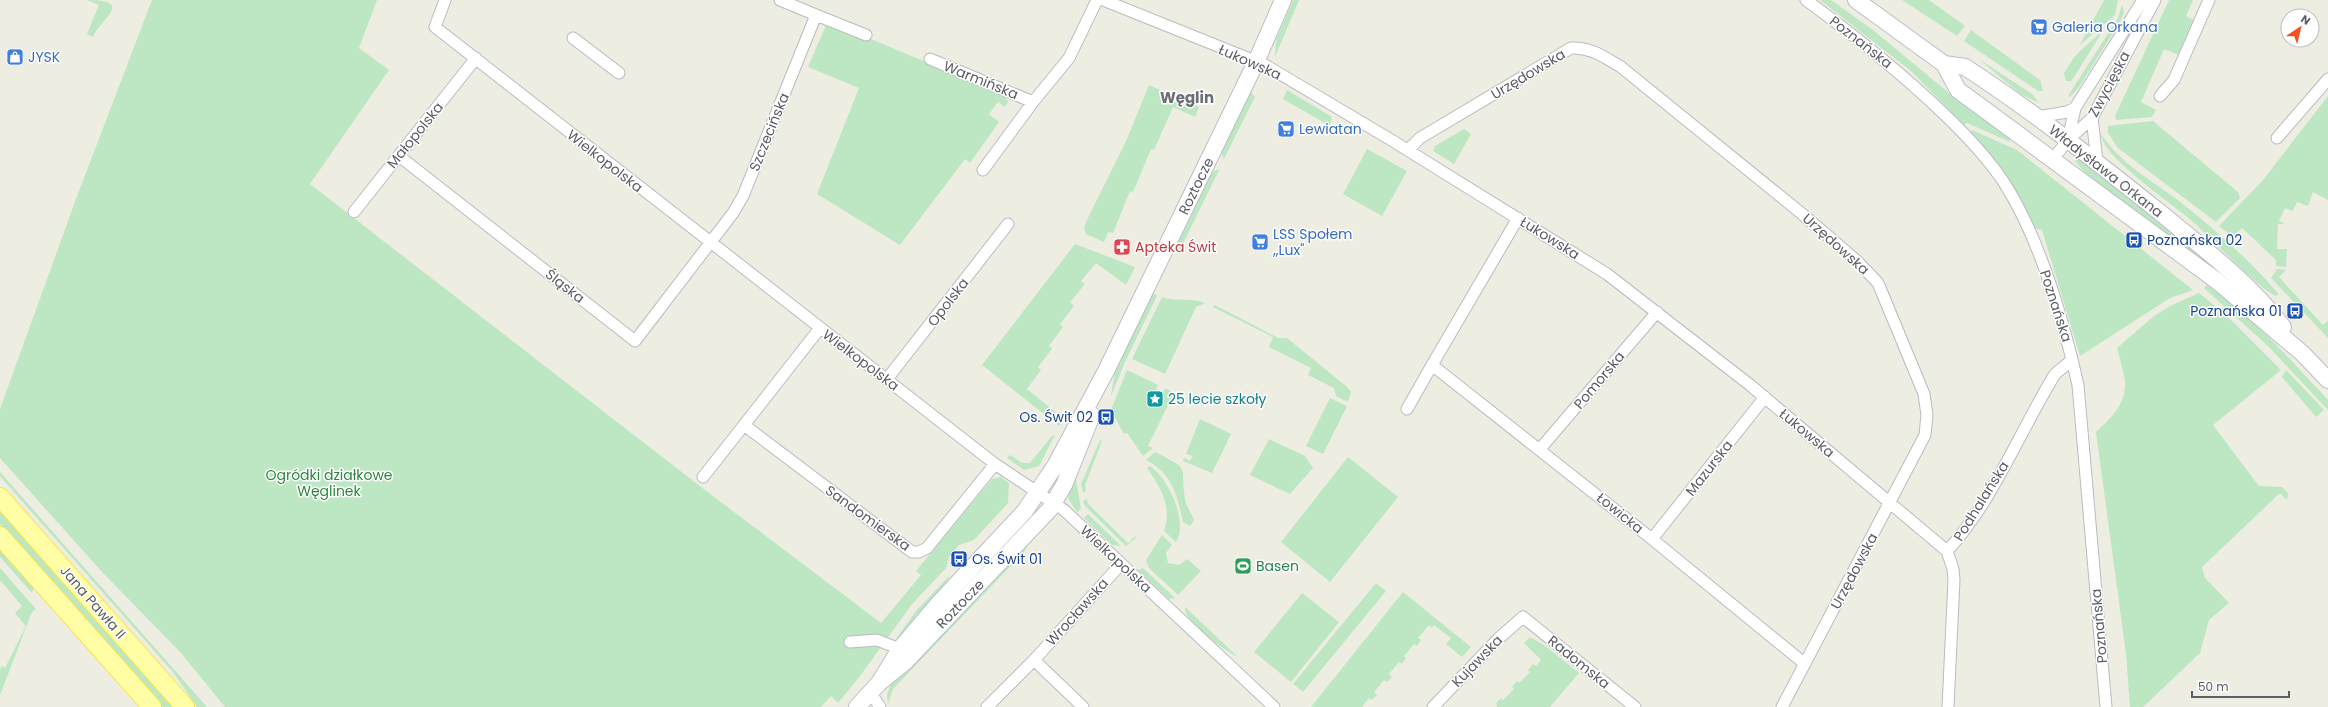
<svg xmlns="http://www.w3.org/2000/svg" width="2328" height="707" font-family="Poppins,sans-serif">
	<rect width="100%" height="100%" fill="#eeede1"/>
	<path fill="#bce7c2" d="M87,0c49,0 13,19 6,37l-6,-3 12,-29z
		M152,0h225l-18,48 30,22 -79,114 391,303 180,136 40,-48 -5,-4 76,-92 9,-2 8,6 -1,20 -34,37 -15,5 -10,12 -3,11 -34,36 -52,72 -22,27 -7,-7 -10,11h-596l-44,-54 -78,-80 -103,-115v-49l76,-210z
		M1293,0h6l-24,57 1,-17z
		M1820,0h11l42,30 82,68 54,39 1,5 -43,-19 -3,2 -52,-53z
		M1902,0h27l36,26 -8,10z
		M2104,0h14l-3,15 -35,30z
		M2169,0h24l-7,16 8,4 -15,35 -15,-6 -23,53 15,8 -4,7 -36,3 -1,-4z
		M2122,5l2,7 -4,10 -41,65 -9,10 -2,-1 50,-78z
		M827,23l39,14 139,58 3,7 -3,5 -7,-5 -9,12 10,8 -29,41 -5,-4 -65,86 -83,-51 42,-106 -51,-21z
		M2104,29l-30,48 -3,4h-5l-2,-8 11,-17z
		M1971,30l69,50 3,11h-5l-74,-50z
		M1979,59l53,35 7,9 -20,-10z
		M1149,85l50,22 -4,10 -22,-10 -19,43 -3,-1 -18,43 -3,-1 -17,42 -5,-1 -4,10 -18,-8 -2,-5 2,-7 41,-83z
		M1287,90l45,27 -2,9 -47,-27z
		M1251,92l4,5 -31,62 -3,-7z
		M2328,96v104l-15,-8 -5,14 -11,-4 -4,9 -8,-3 -6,13 6,3h-7l-1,25h10l-1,18 -10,-1v-6l-34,-32 -9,9 -14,-11 44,-46z
		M2153,121l85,71 2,6 -24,24 -98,-74 -10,-15v-7z
		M1464,129l7,5 -17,30 -21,-13 2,-5z
		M1972,130l45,20 176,140 -23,8 -90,58 -38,-126 -7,-2c-19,-37 -38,-65 -64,-96z
		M2101,134c19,29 50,46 78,67 36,28 69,58 99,92l-1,3c-11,0 -71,-63 -85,-75 -19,-17 -90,-64 -91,-87z
		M1367,149l40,22 -25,45 -39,-22z
		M2073,153l151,120v3l-139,-103 -10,-12z
		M1216,170h3l-39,80 -2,-9 32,-67z
		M1075,244l60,23 -9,18 -30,-22 -15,18 4,3 -15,18 4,4 -14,18 3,3 -14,19 3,3 -14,18 3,3 -14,19 36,29 -4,8 -77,-61z
		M2277,269l9,1 -7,7 44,48 5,-4v17l-57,-60z
		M2207,285c46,32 83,74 121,115v10l-59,-63 -65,-59z
		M1153,292l4,4 -32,66 -14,34 4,-25z
		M2199,293l27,22 55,55 -68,55 46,61 23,1 6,6 -1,7 -7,-7 -78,74 3,11 24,25 -20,17 -9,33 -57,54h-13l-4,-53 -30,-222c14,-13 29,-27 29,-47 1,-8 -6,-28 -8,-37l37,-32 16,-10z
		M1162,297c14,5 30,0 43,6l-9,4 -31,67 -33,-15z
		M1215,305l63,33h9l60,49 4,5 -3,10 -12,-6 -2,-8 -26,-13 3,-7 -42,-21 4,-10 -60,-30z
		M1127,370l31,15 -9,17 2,4h5l9,-18 9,5 -26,53 5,2 -10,8 -16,-23 -3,1 -13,-24z
		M2286,370l38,40 -8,7 -34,-40z
		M1330,398l17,8 -24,48 -17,-8z
		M1200,419l31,15 -19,39 -29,-12 1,-3 6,3 3,-5 -7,-2z
		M1055,435l-16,31 -15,4 -17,-12 3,-3 12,8h8l21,-26z
		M1269,439l36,17 8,12 -23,26 -40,-19z
		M1100,440l2,1 -17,44 1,7h-3l-2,-8z
		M1155,452c40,20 23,13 31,51 2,6 6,11 8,17l-4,6 -7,-4c-6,-27 -10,-48 -37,-62z
		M1348,457l50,40 -68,85 -49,-40z
		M1150,466c18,12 39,56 26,76l-12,-11c8,-26 -3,-43 -17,-63z
		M0,472l207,235h-10l-24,-35 -173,-196z
		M1072,479l4,1 5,29 -4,3 -9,-14z
		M1087,499l1,5 40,39 7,-7 1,2 -10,8 -41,-40 -2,-5z
		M0,509l176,198h-13l-163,-183z
		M1088,514l33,32 -9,-1 -28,-27z
		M1033,535l-9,17 -131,137 -5,15 -1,-9 4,-12z
		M1162,535l10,10 -6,8 2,10 11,2 8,-6 14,12 -23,24 -29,-27 -3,-8z
		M0,546l34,40 -2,7 -32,-36z
		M0,568l36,41 -4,3 -32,83v-25l2,-4 3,2 21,-42 -11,-13 7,-7 -22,-26z
		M1143,568l32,30 -6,1 -31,-29z
		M951,574l-9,15 -44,50h-2l20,-28z
		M1376,583l10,8 -83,101 -10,-8z
		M1403,592l68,55 -9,10 -16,-13 5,-6 -17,-13 -2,3 -3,-3 -11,13 3,2 -4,6 -3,-2 -10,12 2,2 -4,6 -3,-2 -10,12 3,3 -5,5 -3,-2 -10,12 3,3 -5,5 -3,-2 -7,9h-51z
		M1302,593l37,29 -48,60 -37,-30z
		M1185,607l53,50c-12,-5 -56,-37 -53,-50z
		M1530,637l14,8 35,28 -29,34h-53l-1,-4 5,-5 2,2 11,-11 -2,-2 5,-6 2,2 11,-11 -2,-2 5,-6 3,2 5,-6 -17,-17z"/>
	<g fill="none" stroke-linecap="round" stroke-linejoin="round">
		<g stroke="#b9bbc1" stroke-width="13">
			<path id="street" d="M445,0l-10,27 560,437 69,46 210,197
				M1103,0l162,65 128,76 214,133 143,111 197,166 6,18 1,11 -6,127
				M1806,0c48,35 94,72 137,113 22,21 43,43 60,68 37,57 60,138 75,204l28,322
				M816,15l50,20
				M573,38l46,35
				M930,59l103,43 36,-44 28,-58
				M2160,96l14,-16 35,-80
				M2037,117l30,-5 8,-4
				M2092,118l5,43
				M2277,138l51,-59
				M2068,140l7,-32 68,-108
				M1408,150l12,-12 151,-90c20,-1 33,9 50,19l180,146 56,48 21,22 46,111 3,21 -2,20 -143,272
				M399,156l236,185 98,-128 10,-17 73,-181 -36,-15
				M2053,159l15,-19 24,-22 63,-118
				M983,170l50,-68
				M354,212l122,-154
				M1518,218l-86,147 220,174 153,125
				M820,328l-76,97 168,127h7l8,-4 68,-84
				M887,379l121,-155
				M1407,409l25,-44
				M1540,449l117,-137
				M703,477l41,-52
				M1652,539l113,-142
				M1947,551c45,-48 73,-120 108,-177l17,-14
				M850,642l27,-2 23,9
				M1034,660l49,47
				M870,692l10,15
				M987,707l47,-47 87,-96
				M1433,707l65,-68 25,-22 112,90"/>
		</g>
		<g stroke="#bcbec6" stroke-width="18">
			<path id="secondary" d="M1856,0l88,64 14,26 259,191 85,72 26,27
				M1944,64l21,3c69,45 133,96 197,147 42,35 88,69 121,113
				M879,683l21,-34 39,-46 86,-92 30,-45 51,-95 150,-309 27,-62
				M857,707l22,-24 26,-21 145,-153 14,-24 28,-70"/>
		</g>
		<g stroke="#f9e34f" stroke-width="20">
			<path id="primary" d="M0,497l185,210
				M0,536l152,171"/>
		</g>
		<use href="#street" stroke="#fff" stroke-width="11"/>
		<use href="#secondary" stroke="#fff" stroke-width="16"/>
		<use href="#primary" stroke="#fffea5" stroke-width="18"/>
	</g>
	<defs>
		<g id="supermarket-square" transform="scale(0.9)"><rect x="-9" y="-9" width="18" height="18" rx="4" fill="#3f7fe0" stroke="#fff"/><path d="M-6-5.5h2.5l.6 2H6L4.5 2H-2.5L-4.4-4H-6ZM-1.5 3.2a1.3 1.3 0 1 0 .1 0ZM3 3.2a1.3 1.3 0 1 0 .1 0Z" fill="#fff"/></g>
		<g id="shop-square" transform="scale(0.9)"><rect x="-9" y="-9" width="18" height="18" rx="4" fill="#3f7fe0" stroke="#fff"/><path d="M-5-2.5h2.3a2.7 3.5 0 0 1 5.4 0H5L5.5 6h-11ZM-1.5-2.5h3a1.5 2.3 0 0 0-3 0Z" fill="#fff"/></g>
		<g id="bus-square" transform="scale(0.9)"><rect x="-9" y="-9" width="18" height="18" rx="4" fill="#1a4fb4" stroke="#fff"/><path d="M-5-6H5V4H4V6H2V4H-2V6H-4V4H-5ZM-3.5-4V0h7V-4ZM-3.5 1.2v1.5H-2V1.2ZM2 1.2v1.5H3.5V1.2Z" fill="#fff"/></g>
		<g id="pharmacy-square" transform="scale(0.9)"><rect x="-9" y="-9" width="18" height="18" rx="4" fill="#e0444e" stroke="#fff"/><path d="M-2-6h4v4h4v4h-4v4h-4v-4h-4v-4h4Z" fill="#fff"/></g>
		<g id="sight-square" transform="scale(0.9)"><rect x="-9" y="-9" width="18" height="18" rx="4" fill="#0f9aa8" stroke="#fff"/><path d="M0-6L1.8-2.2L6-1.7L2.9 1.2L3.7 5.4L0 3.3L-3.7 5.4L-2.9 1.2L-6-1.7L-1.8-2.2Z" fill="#fff"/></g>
		<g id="stadium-square" transform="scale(0.9)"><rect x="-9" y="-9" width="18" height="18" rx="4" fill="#2e9e5b" stroke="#fff"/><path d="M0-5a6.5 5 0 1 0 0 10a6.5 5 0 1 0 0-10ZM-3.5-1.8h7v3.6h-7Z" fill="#fff"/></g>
	</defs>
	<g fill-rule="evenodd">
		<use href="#supermarket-square" x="2039" y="27"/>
		<use href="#shop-square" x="15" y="57"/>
		<use href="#supermarket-square" x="1286" y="129"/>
		<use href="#bus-square" x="2134" y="240"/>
		<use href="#supermarket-square" x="1260" y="242"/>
		<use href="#pharmacy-square" x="1122" y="247"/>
		<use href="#bus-square" x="2295" y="311"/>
		<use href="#sight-square" x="1155" y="399"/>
		<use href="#bus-square" x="1106" y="417"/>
		<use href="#bus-square" x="959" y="559"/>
		<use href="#stadium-square" x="1243" y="566"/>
	</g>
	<g text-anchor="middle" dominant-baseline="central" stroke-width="3" stroke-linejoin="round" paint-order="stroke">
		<g font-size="14" fill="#366cbe" stroke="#fff" text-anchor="start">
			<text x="2052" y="27">Galeria Orkana</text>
			<text x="28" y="57">JYSK</text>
			<text x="1299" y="129">Lewiatan</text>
			<text x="1273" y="234">LSS Społem<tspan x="1273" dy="16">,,Lux"</tspan></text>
		</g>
		<g font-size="14" fill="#5a5d63" stroke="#fff">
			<text transform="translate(1861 42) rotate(38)">Poznańska</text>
			<text transform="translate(1250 62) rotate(24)">Łukowska</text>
			<text transform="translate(1528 74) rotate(-31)">Urzędowska</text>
			<text transform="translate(981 80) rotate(22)">Warmińska</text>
			<text transform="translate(2109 84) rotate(-62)">Zwycięska</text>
			<text transform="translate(769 132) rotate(-68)">Szczecińska</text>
			<text transform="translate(415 135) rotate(-51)">Małopolska</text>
			<text transform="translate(605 161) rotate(38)">Wielkopolska</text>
			<text transform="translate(2106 171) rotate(38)">Władysława Orkana</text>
			<text transform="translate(1196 186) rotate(-64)">Roztocze</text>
			<text transform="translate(1550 238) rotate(32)">Łukowska</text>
			<text transform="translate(1836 244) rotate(42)">Urzędowska</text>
			<text transform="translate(565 286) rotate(38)">Śląska</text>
			<text transform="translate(948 302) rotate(-52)">Opolska</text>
			<text transform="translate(2056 306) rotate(72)">Poznańska</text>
			<text transform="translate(861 360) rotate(37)">Wielkopolska</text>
			<text transform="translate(1599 380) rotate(-50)">Pomorska</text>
			<text transform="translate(1807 433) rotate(40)">Łukowska</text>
			<text transform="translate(1709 468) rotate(-52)">Mazurska</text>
			<text transform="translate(1981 501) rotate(-58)">Podhalańska</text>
			<text transform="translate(1620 513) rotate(39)">Łowicka</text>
			<text transform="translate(868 518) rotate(36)">Sandomierska</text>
			<text transform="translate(1116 559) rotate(43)">Wielkopolska</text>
			<text transform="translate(1854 571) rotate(-62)">Urzędowska</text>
			<text transform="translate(93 602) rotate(49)">Jana Pawła II</text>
			<text transform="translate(960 604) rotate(-46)">Roztocze</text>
			<text transform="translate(1077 612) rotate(-48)">Wrocławska</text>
			<text transform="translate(2099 626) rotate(-95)">Poznańska</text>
			<text transform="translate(1477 661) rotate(-46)">Kujawska</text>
			<text transform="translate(1579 662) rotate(39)">Radomska</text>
		</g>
		<g font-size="14" fill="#164399" stroke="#fff" text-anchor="start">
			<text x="2147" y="240">Poznańska 02</text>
			<text x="2282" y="311" text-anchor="end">Poznańska 01</text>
			<text x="1093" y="417" text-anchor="end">Os. Świt 02</text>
			<text x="972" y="559">Os. Świt 01</text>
		</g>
		<g font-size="14" fill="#be3a42" stroke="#fff" text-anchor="start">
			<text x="1135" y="247">Apteka Świt</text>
		</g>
		<g font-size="14" fill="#0d838f" stroke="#fff" text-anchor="start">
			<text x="1168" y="399">25 lecie szkoły</text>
		</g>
		<g font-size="14" fill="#2f8540" stroke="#fff">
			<text x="329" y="475">Ogródki działkowe<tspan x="329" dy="16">Węglinek</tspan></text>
		</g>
		<g font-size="14" fill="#27864d" stroke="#fff" text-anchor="start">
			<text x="1256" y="566">Basen</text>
		</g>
		<g font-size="15" font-weight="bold" fill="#6b6f75" stroke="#fff">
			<text x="1187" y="97">Węglin</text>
		</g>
	</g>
	<g transform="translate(2300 28) rotate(35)"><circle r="19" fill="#ffffff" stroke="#bdbec1"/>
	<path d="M0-3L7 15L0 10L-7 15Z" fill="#f35122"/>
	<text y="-6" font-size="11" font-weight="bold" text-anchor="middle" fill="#5a5d63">N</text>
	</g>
	<path d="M2192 691v6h97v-6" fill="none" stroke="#5a5d63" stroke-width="2"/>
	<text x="2198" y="691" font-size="12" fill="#5a5d63" stroke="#ffffff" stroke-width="3" paint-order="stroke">50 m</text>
</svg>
